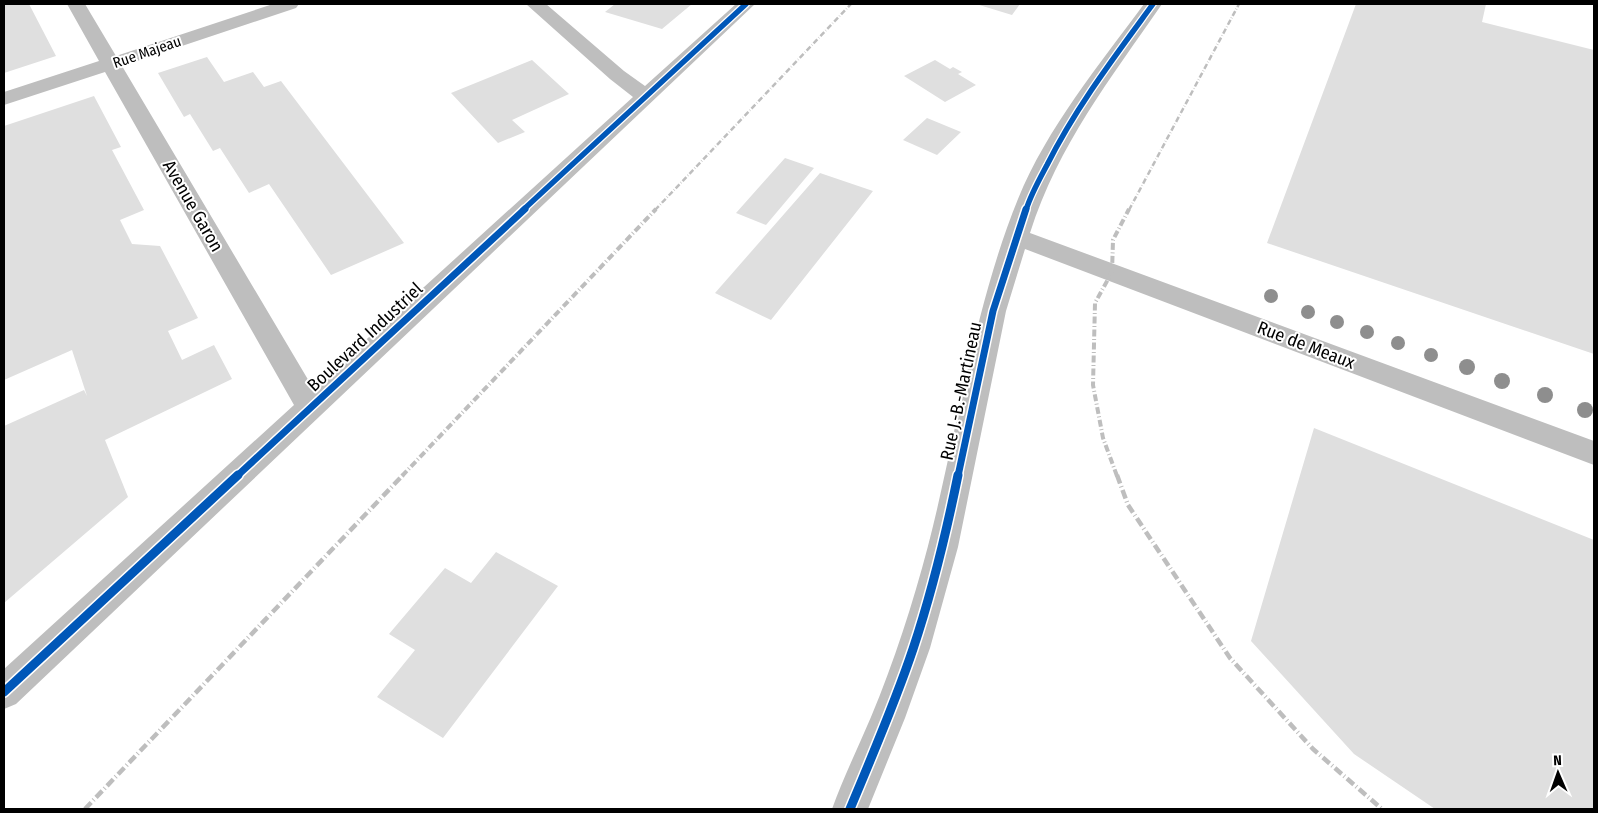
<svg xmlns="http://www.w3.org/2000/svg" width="1598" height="813" font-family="'Fira Sans Condensed',sans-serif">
	<rect width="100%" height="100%" fill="#fff"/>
	<path fill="#dfdfdf" d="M4,4h25l27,52 -52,17z
		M615,4h77l-30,25 -57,-17z
		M976,4h44l-8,11z
		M1356,4h130l-4,18 112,28v304l-327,-111z
		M207,57l17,25 29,-10 11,15 17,-6 123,162 -73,32 -62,-91 -20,9 -29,-45 -7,3 -23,-37 -6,3 -26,-44z
		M532,60l37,34 -57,26 13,12 -27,11 -47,-50z
		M935,60l15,9 3,-2 9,5 -4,2 18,11 -31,17 -41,-26z
		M94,96l27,51 -9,3 32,60 -24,10 12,24 28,2 38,72 -30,13 14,29 32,-15 18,34 -127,61 23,57 -124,106v-177l80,-36 3,6 -15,-46 -68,30v-254z
		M927,118l34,14 -24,23 -34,-15z
		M785,158l29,10 -48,57 -30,-12z
		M820,173l53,18 -102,129 -56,-27z
		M1314,428l280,112v269h-159l-81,-55 -103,-113z
		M496,552l62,34 -115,152 -66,-41 38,-47 -26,-16 56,-66 26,15z"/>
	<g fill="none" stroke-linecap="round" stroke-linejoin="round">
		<path fill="#bebebe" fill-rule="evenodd" d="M67,4h18l31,52 157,-52h26l-3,4 -174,58 191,322 320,-291 -23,-18 -84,-75h20l78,67 21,15 91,-82h19l-739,700 -12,5v-40l290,-264 -189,-333 -101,33v-13l95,-31z
			M1144,4h18c-51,74 -104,141 -132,229l564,208v24l-569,-216 -19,62 -48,236 -28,101 -25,70 -37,91h-36c11,-31 26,-61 39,-92 23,-55 42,-114 57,-171 30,-116 45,-236 90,-347 29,-71 81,-134 126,-195z"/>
		<path stroke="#bebebe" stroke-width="2.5" stroke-dasharray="5.5 2 0.5 2" stroke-linecap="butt" d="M655,210l196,-206
			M1129,210l110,-206"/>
		<path stroke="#bebebe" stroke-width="4" stroke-dasharray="7 2.5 1 2.5" stroke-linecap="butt" d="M402,476l254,-267
			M1117,476l-14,-38 -10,-53 2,-82 17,-31 1,-32 16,-31"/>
		<path stroke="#bebebe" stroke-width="4.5" stroke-dasharray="9 3 1 3" stroke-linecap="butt" d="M1117,475l11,30 102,153 83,91 69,60
			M85,809l318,-334"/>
		<g stroke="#fff" stroke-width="8">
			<path id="cycleway-far2" d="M523,210l223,-206
				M1026,210c5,-16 13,-30 21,-45 29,-58 68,-109 106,-161"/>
		</g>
		<g stroke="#fff" stroke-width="10">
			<path id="cycleway-far1" d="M237,476l288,-267
				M958,476l35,-165 33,-102"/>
		</g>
		<g stroke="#fff" stroke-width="12">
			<path id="cycleway" d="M4,692l234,-217
				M850,809c22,-53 45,-106 63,-160 19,-57 33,-115 45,-174"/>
		</g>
		<use href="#cycleway-far2" stroke="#0057b8" stroke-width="5.5"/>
		<use href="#cycleway-far1" stroke="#0057b8" stroke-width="7"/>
		<use href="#cycleway" stroke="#0057b8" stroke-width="9"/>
	</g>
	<g fill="#8e8e8e">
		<circle cx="1271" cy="296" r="7"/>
		<circle cx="1308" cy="312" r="7"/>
		<circle cx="1337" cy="322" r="7"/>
		<circle cx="1367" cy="332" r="7"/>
		<circle cx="1398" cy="343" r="7"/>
		<circle cx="1431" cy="355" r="7"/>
		<circle cx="1467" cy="367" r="8"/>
		<circle cx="1502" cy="381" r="8"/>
		<circle cx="1545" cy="395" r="8"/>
		<circle cx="1585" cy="410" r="8"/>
	</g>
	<g text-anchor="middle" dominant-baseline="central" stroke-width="4" stroke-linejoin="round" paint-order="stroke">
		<g font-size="15" fill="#000" stroke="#fff">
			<text transform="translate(147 52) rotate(-19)">Rue Majeau</text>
		</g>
		<g font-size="18" fill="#000" stroke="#fff">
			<text transform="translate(193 206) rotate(60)">Avenue Garon</text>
			<text transform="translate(365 337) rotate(-43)">Boulevard Industriel</text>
			<text transform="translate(1306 345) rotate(21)">Rue de Meaux</text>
			<text transform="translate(961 391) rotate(-78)">Rue J.-B.-Martineau</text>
		</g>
	</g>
	<rect width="1598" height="813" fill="none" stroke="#000000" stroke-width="10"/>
	<g transform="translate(1558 773) rotate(358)" stroke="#ffffff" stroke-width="4" paint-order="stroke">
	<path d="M0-4L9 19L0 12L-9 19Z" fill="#000000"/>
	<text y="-8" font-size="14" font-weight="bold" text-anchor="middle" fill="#000000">N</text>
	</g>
</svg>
